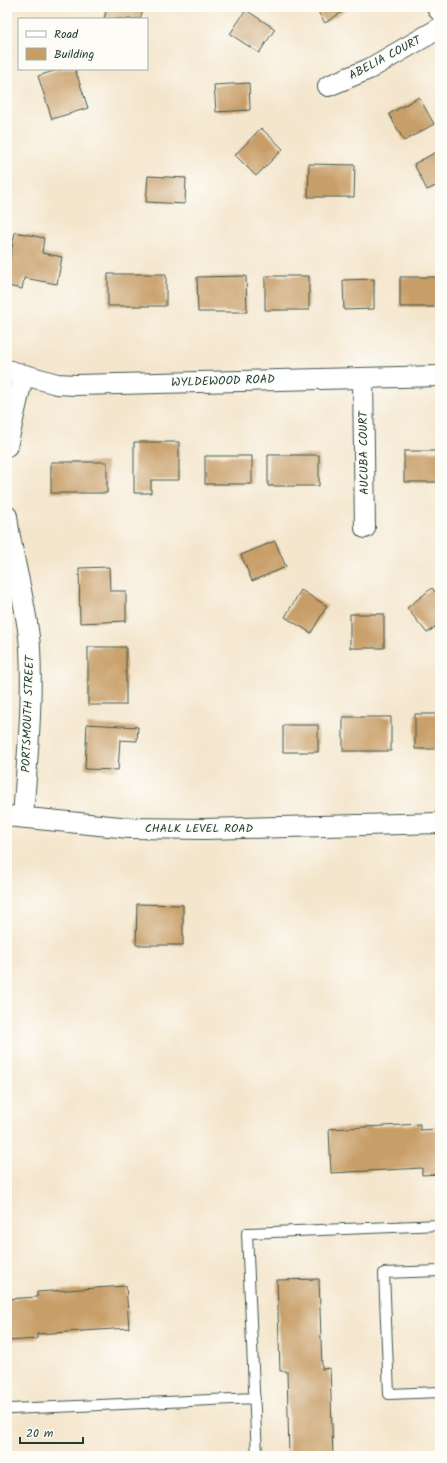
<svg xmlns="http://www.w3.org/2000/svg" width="447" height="1463" font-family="Kalam,sans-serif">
	<rect width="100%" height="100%" fill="#fdfcf7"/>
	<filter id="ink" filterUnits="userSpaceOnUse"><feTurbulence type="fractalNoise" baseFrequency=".025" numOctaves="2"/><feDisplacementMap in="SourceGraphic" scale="8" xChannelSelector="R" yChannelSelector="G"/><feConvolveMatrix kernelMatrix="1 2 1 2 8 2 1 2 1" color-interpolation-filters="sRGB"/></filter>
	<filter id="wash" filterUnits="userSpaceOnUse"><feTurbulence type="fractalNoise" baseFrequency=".012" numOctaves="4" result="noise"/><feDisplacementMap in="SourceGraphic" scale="16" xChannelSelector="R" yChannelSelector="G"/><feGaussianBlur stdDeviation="0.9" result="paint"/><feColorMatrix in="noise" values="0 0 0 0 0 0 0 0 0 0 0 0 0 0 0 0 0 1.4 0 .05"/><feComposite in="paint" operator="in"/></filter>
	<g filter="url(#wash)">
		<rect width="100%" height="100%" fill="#f4e6cd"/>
		<g id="blocks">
			<path fill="#c89e67" d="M107,7h37l-4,12h-36z
				M315,7h35l-25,16z
				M246,10l29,19 -16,24 -29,-19z
				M60,69h15l13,39 -36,11 -14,-43z
				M249,83l1,27 -34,2 -2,-27z
				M419,97l15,27 -30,17 -15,-27z
				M261,128l22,21 -27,27 -21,-21z
				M440,150v34l-13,6 -13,-26z
				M309,164l46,1 -1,32h-46z
				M148,176l38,2 -1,26 -39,-2z
				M15,232l29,6 -2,15 20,4 -5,27 -33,-6 -2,11 -15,-3v-13z
				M108,274h58v32h-58z
				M246,276l1,36h-49l-1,-35z
				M265,276h44v34h-44z
				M400,277h40v30h-40z
				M374,279v30l-30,1 -1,-30z
				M134,442h45v38h-28v13h-17z
				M404,451h36v31h-36z
				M268,455h51v31h-51z
				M205,456h47v28h-47z
				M51,462h56v31h-56z
				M275,541l11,26 -34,14 -11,-26z
				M109,567l1,24h16v30l-46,2 -1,-55z
				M432,588l8,10v25l-13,10 -20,-25z
				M301,590l26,16 -16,27 -26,-16z
				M350,614h34v34h-34z
				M88,647h38v58h-38z
				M415,714h25v35h-25z
				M343,717h48v34h-48z
				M87,724l51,3 -1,14 -17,-1 -2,30 -33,-1z
				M283,725h35v27h-35z
				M137,904l46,1v40h-47z
				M420,1124v6l20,-1v45l-18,1v-7l-91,5 -2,-44z
				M319,1279l3,90 8,-1 3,88h-44l-2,-85h-7l-3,-91z
				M126,1286l3,42 -92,6v5l-30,2v-42l30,-2v-5z"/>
		</g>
	</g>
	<g filter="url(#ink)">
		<use href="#blocks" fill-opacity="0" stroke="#3f564b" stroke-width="1"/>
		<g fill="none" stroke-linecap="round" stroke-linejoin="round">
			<g stroke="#3f564b" stroke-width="12">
				<path id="service" d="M440,1271l-56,2 5,121 51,-2
					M11,1409l244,-11
					M257,1456l-10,-223 193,-8"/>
			</g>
			<g stroke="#3f564b" stroke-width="22">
				<path id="minor" d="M328,86l41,-17 71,-41
					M7,370l50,14 19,1 364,-9
					M363,378l2,150
					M7,446l16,-70
					M7,516c5,45 20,87 23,132 3,56 -3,113 -7,169
					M7,816l123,12 75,1 235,-6"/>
			</g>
			<g stroke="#3f564b" stroke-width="24">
				<path id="tertiary" d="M438,7l2,3"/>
			</g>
			<use href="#service" stroke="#fff" stroke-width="10"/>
			<use href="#minor" stroke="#fff" stroke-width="20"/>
			<use href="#tertiary" stroke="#fff" stroke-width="22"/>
		</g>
	</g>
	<g text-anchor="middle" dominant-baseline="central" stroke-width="4" stroke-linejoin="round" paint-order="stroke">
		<g font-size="12" fill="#1f3d34" stroke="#fdfcf7">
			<text transform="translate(385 58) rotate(-28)">ABELIA COURT</text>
			<text transform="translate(223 381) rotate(-2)">WYLDEWOOD ROAD</text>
			<text transform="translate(364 453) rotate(-91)">AUCUBA COURT</text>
			<text transform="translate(28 714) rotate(-88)">PORTSMOUTH STREET</text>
			<text x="199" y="828">CHALK LEVEL ROAD</text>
		</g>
	</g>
	<rect width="447" height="1463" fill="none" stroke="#fdfcf7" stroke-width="24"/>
	<rect x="18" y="18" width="130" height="52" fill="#fdfcf7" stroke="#a4b0a9"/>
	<rect x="26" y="31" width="20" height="6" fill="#ffffff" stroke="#a4b0a9"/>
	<text x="54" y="38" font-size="12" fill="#1f3d34">Road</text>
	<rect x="26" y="48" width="20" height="12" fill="#c89e67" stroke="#a4b0a9"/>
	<text x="54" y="58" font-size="12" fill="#1f3d34">Building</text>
	<path d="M20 1437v6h63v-6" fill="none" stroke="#1f3d34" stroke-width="2"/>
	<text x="26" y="1437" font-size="12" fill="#1f3d34" stroke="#fdfcf7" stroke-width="3" paint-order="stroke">20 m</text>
</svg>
